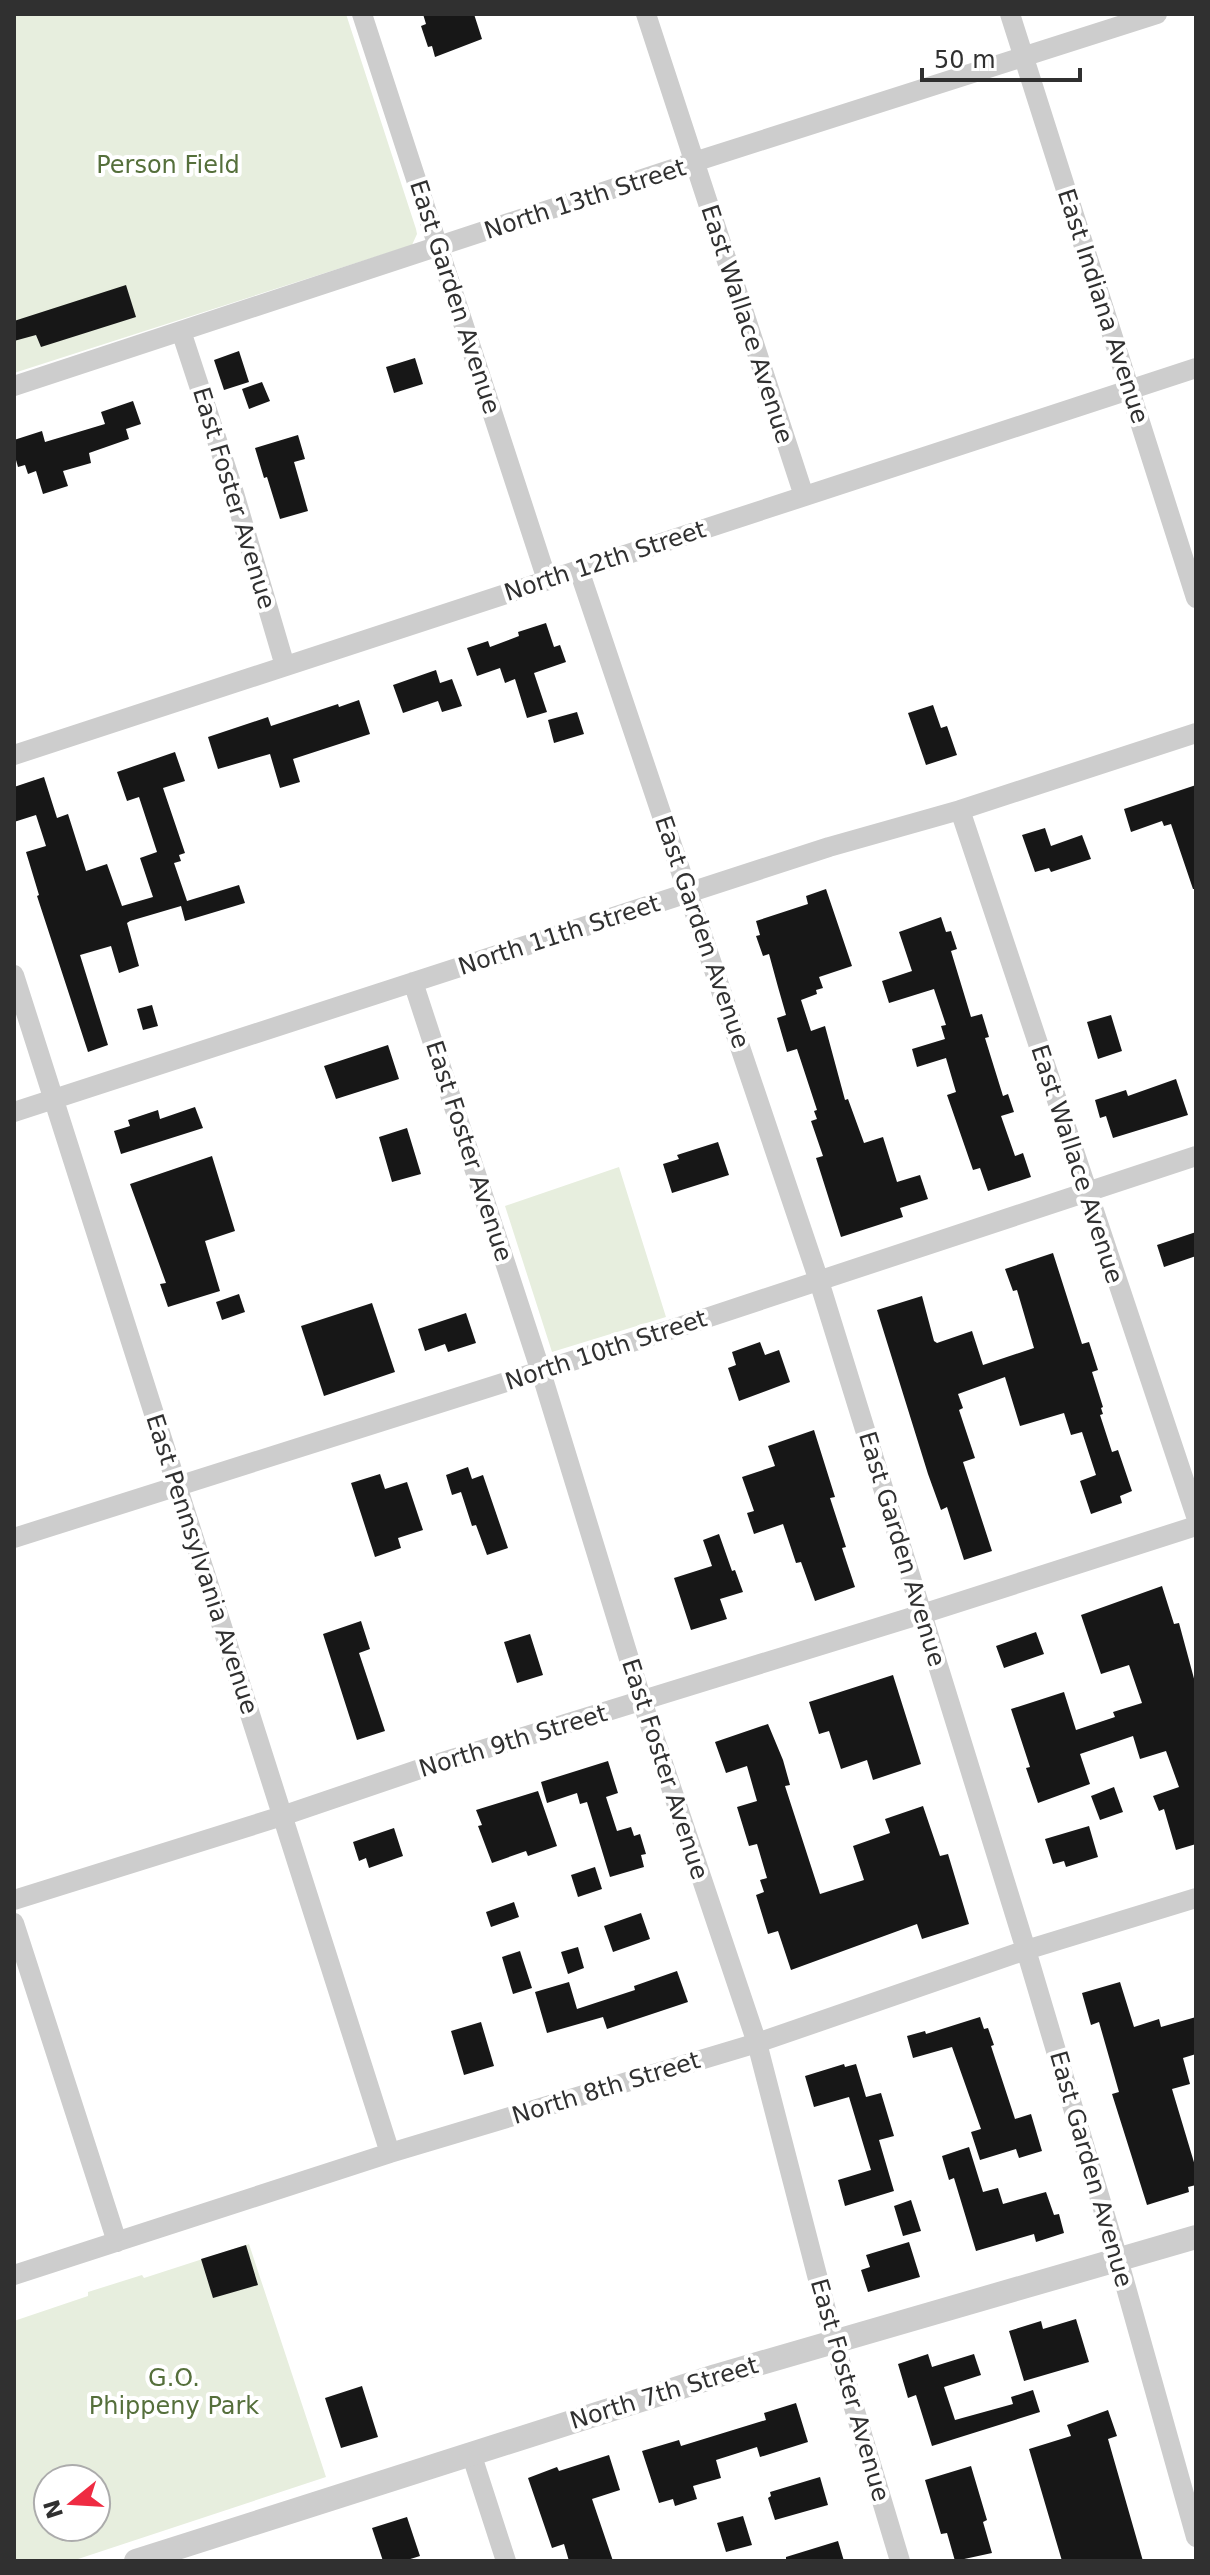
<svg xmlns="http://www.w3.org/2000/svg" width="1210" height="2575" font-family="'DejaVu Sans',sans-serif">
	<rect width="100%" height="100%" fill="#fff"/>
	<path fill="#e7eede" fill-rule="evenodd" d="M14,14h332l70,215 1,5 -5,11 -398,128z
		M619,1167l47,150 -114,35 -47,-146z
		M249,2244l77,233 -254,84h-58v-240l74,-25v-4l54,-17 2,3zM48,2479h48v48h-48z"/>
	<path fill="#171717" d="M423,14h51l8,25 -47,18 -3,-11 -4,1 -7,-21 5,-2z
		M126,285l10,32 -95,30 -5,-12 -22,6v-20z
		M239,351l10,31 -25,8 -10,-30z
		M415,358l8,26 -29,9 -8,-26z
		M262,382l8,19 -21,8 -7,-20z
		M133,401l8,23 -15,5 3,10 -40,14 2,10 -28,8 5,15 -25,8 -7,-23 -8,3 -3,-9 -7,2 -4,-14v-13l28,-9 3,11 60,-18 -4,-12z
		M298,435l7,24 -11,3 14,49 -28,8 -13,-42 -3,1 -9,-30z
		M546,623l8,24 6,-2 6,17 -32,11 13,39 -20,6 -12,-39 -10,4 -5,-15 -23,8 -10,-28 21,-7 2,6 29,-11 -1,-4z
		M436,670l4,13 12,-4 10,27 -20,6 -4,-11 -35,12 -10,-28z
		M359,700l11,34 -77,25 7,23 -20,6 -10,-34 -52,15 -10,-32 60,-20 3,9 67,-22 1,3z
		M933,705l8,23 6,-2 10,29 -31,10 -18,-52z
		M577,712l7,22 -30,9 -6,-23z
		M175,752l10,29 -22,7 22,65 -6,2 2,6 -7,2 13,38 52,-16 6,18 -60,18 -4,-15 -51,15 -3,2 12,43 -20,7 -8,-27 -31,9 28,90 -20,7 -51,-156 2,-1 -13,-43 20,-6 -10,-31 -22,7v-35l30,-10 13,41 11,-4 18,57 21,-7 15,42 31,-9 -13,-39 17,-6 -18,-55 -12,4 -10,-29z
		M1196,785v104h-3l-22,-65 -7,2 -2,-5 -31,11 -7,-23z
		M1045,828l6,18 31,-11 9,24 -40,13 -2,-4 -14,4 -13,-37z
		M826,889l26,77 -33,11 4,11 -7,2 1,4 -16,6 10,31 14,-5 20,74 3,-1 16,44 19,-6 14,45 23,-7 8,24 -28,9 3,9 -62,20 -25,-79 7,-2 -12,-35 6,-2 -3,-8 3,-1 -20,-61 -10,3 -10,-34 9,-3 -8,-28 -9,-33 -6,2 -7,-20 4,-1 -4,-14 52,-17 -2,-8z
		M941,917l5,15 5,-1 6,18 -6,2 20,66 11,-3 7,23 -4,1 18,58 5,-2 6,18 -13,4 14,40 8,-3 8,24 -43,14 -8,-23 -7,2 -26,-75 9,-3 -10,-34 -29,9 -5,-18 33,-10 -4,-13 5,-1 -12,-36 -45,14 -7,-22 30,-10 -13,-39z
		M152,1005l6,21 -15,4 -6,-21z
		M1111,1015l11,36 -24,8 -11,-37z
		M388,1045l11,34 -63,20 -12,-33z
		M1176,1079l12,36 -75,23 -7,-22 -6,2 -5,-18 31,-10 2,6z
		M195,1107l8,21 -82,26 -7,-23 16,-5 -2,-6 30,-10 2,9z
		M407,1128l14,46 -29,8 -13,-45z
		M718,1142l11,33 -57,18 -9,-29 16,-5 -2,-4z
		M212,1156l23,75 -30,10 15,50 -52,16 -8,-23 6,-1 -36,-99z
		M1196,1232v24l-32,11 -7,-22z
		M1053,1253l29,91 7,-2 9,28 -6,2 11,35 -2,1 2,6 -3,1 12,37 6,-2 14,41 -12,5 2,7 -31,11 -11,-33 16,-6 -14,-43 -11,3 -7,-22 -44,13 -15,-49 -47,17 5,14 -4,2 16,48 -12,4 29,89 -28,9 -17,-53 -6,3 -13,-36 -51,-164 45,-14 12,45 3,2 35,-12 11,34 51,-17 -17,-58 -4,1 -8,-22z
		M239,1294l6,18 -23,8 -6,-18z
		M372,1303l23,69 -71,24 -23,-70z
		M466,1313l10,30 -28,9 -3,-8 -20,7 -7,-22z
		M760,1342l5,13 14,-5 11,32 -51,19 -11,-33 8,-3 -4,-13z
		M814,1430l21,67 -5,1 16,49 -4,1 13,39 -40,14 -14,-39 -5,1 -13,-39 -29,10 -7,-21 7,-2 -12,-34 33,-11 -7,-20z
		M468,1467l4,12 11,-4 25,73 -21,7 -11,-30 -4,1 -11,-34 -9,3 -6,-20z
		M380,1474l5,15 22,-7 16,48 -25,8 3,10 -26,9 -24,-74z
		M719,1534l13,37 3,-1 8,22 -23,7 7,20 -36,11 -17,-52 38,-12 -9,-26z
		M1162,1586l12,38 5,-1 17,63v158l-20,6 -12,-41 -5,2 -6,-15 26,-9 -13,-36 -26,8 -7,-23 -53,18 10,30 -52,19 -12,-35 4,-1 -19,-58 53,-17 12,38 39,-13 -2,-5 29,-9 -13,-38 -28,9 -20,-59z
		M361,1621l9,28 -11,4 26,78 -28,9 -34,-106z
		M1036,1632l8,22 -40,14 -8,-22z
		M530,1634l13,41 -26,8 -13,-41z
		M893,1675l28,89 -48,16 -6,-20 -26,9 -12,-38 -10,3 -10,-32z
		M768,1724l15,36 7,25 -5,1 35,108 44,-14 -11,-34 37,-13 -5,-14 38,-13 17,50 8,-2 21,70 -47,15 -5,-15 -126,46 -13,-39 -10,3 -12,-39 8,-3 -4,-12 7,-2 -10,-34 -8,2 -12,-39 20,-6 -10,-35 -21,7 -11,-31z
		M608,1761l10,32 -12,4 11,34 14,-4 3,9 6,-2 6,20 -5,1 3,12 -34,10 -23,-75 -7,2 -3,-11 -30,10 -6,-21z
		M1114,1787l9,25 -23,8 -9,-24z
		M538,1791l19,55 -29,10 -2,-5 -34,12 -14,-37 4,-1 -6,-15z
		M1089,1826l9,31 -32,10 -2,-6 -11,3 -8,-25z
		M394,1828l9,28 -34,12 -3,-10 -7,3 -6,-19z
		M595,1867l7,22 -24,8 -7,-22z
		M514,1902l5,15 -28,10 -5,-15z
		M641,1913l9,26 -37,13 -9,-26z
		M578,1947l6,21 -16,6 -7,-22z
		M520,1951l12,37 -19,6 -11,-37z
		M677,1971l11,31 -81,27 -4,-12 -56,16 -12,-41 34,-10 8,27 58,-19 -1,-4z
		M1120,1982l14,45 25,-8 2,8 35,-10v37l-13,4 7,26 -18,5 24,80v16l-8,2 1,5 -42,13 -35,-111 7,-2 -20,-70 -8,3 -9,-32z
		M980,2017l4,12 4,-1 6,17 -3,1 24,73 16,-5 11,37 -23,7 -3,-9 -36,11 -9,-28 10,-3 -29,-82 -39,11 -6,-22 18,-5 1,3z
		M481,2022l13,44 -30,9 -13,-44z
		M844,2064l1,3 11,-3 10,33 15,-4 13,43 -15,4 15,51 -49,15 -7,-26 33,-10 -22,-73 -35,10 -9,-31z
		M969,2147l14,45 15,-4 5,16 43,-12 8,23 5,-1 5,19 -28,9 -2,-8 -58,17 -22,-73 -5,2 -7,-24z
		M911,2200l10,31 -18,5 -9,-30z
		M909,2242l11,35 -52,15 -7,-22 9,-3 -4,-12z
		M246,2245l12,40 -45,13 -12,-39z
		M1076,2319l13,43 -65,19 -15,-50 32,-10 2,8z
		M928,2354l4,13 42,-13 7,21 -37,12 11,33 58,-16 -2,-7 22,-7 7,22 -108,34 -16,-51 -8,3 -10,-34z
		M362,2386l16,51 -37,11 -16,-50z
		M796,2403l12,39 -48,15 -3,-10 -41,13 5,18 -28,8 4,13 -22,7 -2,-7 -14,4 -17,-52 37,-11 2,6 85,-26 -2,-7z
		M1108,2410l9,26 -9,3 35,122h-81l-33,-112 42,-13 -4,-11z
		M609,2455l11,35 -28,9 21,62h-44l-5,-17 -12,4 -24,-70 29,-11 2,4z
		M971,2466l16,54 -4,2 9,31 -37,8 -8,-28 -6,1 -16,-54z
		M820,2477l8,28 -53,15 -7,-22 3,-2 -1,-4z
		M743,2516l9,29 -26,7 -9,-29z
		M407,2517l13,39 -16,5h-21l-11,-33z
		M838,2541l6,20h-58v-4z"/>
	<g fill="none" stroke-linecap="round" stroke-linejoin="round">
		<path stroke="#cdcdcd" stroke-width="20" d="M362,14l185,566
			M646,14l158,482
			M1010,14l186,584
			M181,331l50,152 54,183
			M14,386l680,-224 463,-148
			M579,570l240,711 207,669 92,309 78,278
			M14,755l1182,-387
			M960,810l236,706
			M14,975l376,1178
			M413,982l128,390 101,329 115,342 77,298 66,220
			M14,1112l815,-265 131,-37 236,-77
			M14,1538l662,-210 520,-172
			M14,1900l268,-84 141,-48 499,-154 274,-88
			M14,1923l103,319
			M14,2275l376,-122 367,-110 269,-93 170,-52
			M471,2453l35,108"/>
		<path stroke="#cdcdcd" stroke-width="24" d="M136,2561l580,-185 480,-139"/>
	</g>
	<g text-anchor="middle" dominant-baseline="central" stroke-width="8" stroke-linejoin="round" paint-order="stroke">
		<g font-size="24" fill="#556f3b" stroke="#fff">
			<text x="168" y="165">Person Field</text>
			<text x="174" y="2378">G.O.<tspan x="174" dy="28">Phippeny Park</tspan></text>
		</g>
		<g font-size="24" fill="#303030" stroke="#fff">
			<text transform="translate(585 199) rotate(-18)">North 13th Street</text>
			<text transform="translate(455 297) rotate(72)">East Garden Avenue</text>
			<text transform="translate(1103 306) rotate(72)">East Indiana Avenue</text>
			<text transform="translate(747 324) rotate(72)">East Wallace Avenue</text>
			<text transform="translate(234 498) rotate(73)">East Foster Avenue</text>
			<text transform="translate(605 561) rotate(-18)">North 12th Street</text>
			<text transform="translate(702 932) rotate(71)">East Garden Avenue</text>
			<text transform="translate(559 935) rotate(-18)">North 11th Street</text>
			<text transform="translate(469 1151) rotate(72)">East Foster Avenue</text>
			<text transform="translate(1077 1164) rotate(72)">East Wallace Avenue</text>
			<text transform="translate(606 1350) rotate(-18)">North 10th Street</text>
			<text transform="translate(902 1549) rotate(73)">East Garden Avenue</text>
			<text transform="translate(202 1564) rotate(72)">East Pennsylvania Avenue</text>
			<text transform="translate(513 1741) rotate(-17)">North 9th Street</text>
			<text transform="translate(665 1769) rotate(72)">East Foster Avenue</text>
			<text transform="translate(606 2088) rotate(-17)">North 8th Street</text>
			<text transform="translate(1091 2169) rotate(74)">East Garden Avenue</text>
			<text transform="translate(850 2390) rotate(74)">East Foster Avenue</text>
			<text transform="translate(664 2393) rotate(-17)">North 7th Street</text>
		</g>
	</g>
	<rect width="1210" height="2575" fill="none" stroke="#303030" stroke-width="32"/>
	<g transform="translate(72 2503) rotate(252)"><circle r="38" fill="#ffffff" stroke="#acacac" stroke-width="2"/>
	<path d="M0-6L14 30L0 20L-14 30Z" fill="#ef2b42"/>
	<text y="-12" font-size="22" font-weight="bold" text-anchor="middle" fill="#303030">N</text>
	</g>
	<path d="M922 68v12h158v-12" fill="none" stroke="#303030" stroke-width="4"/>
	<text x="934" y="68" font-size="24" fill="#303030" stroke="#ffffff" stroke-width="6" paint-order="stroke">50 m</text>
</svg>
